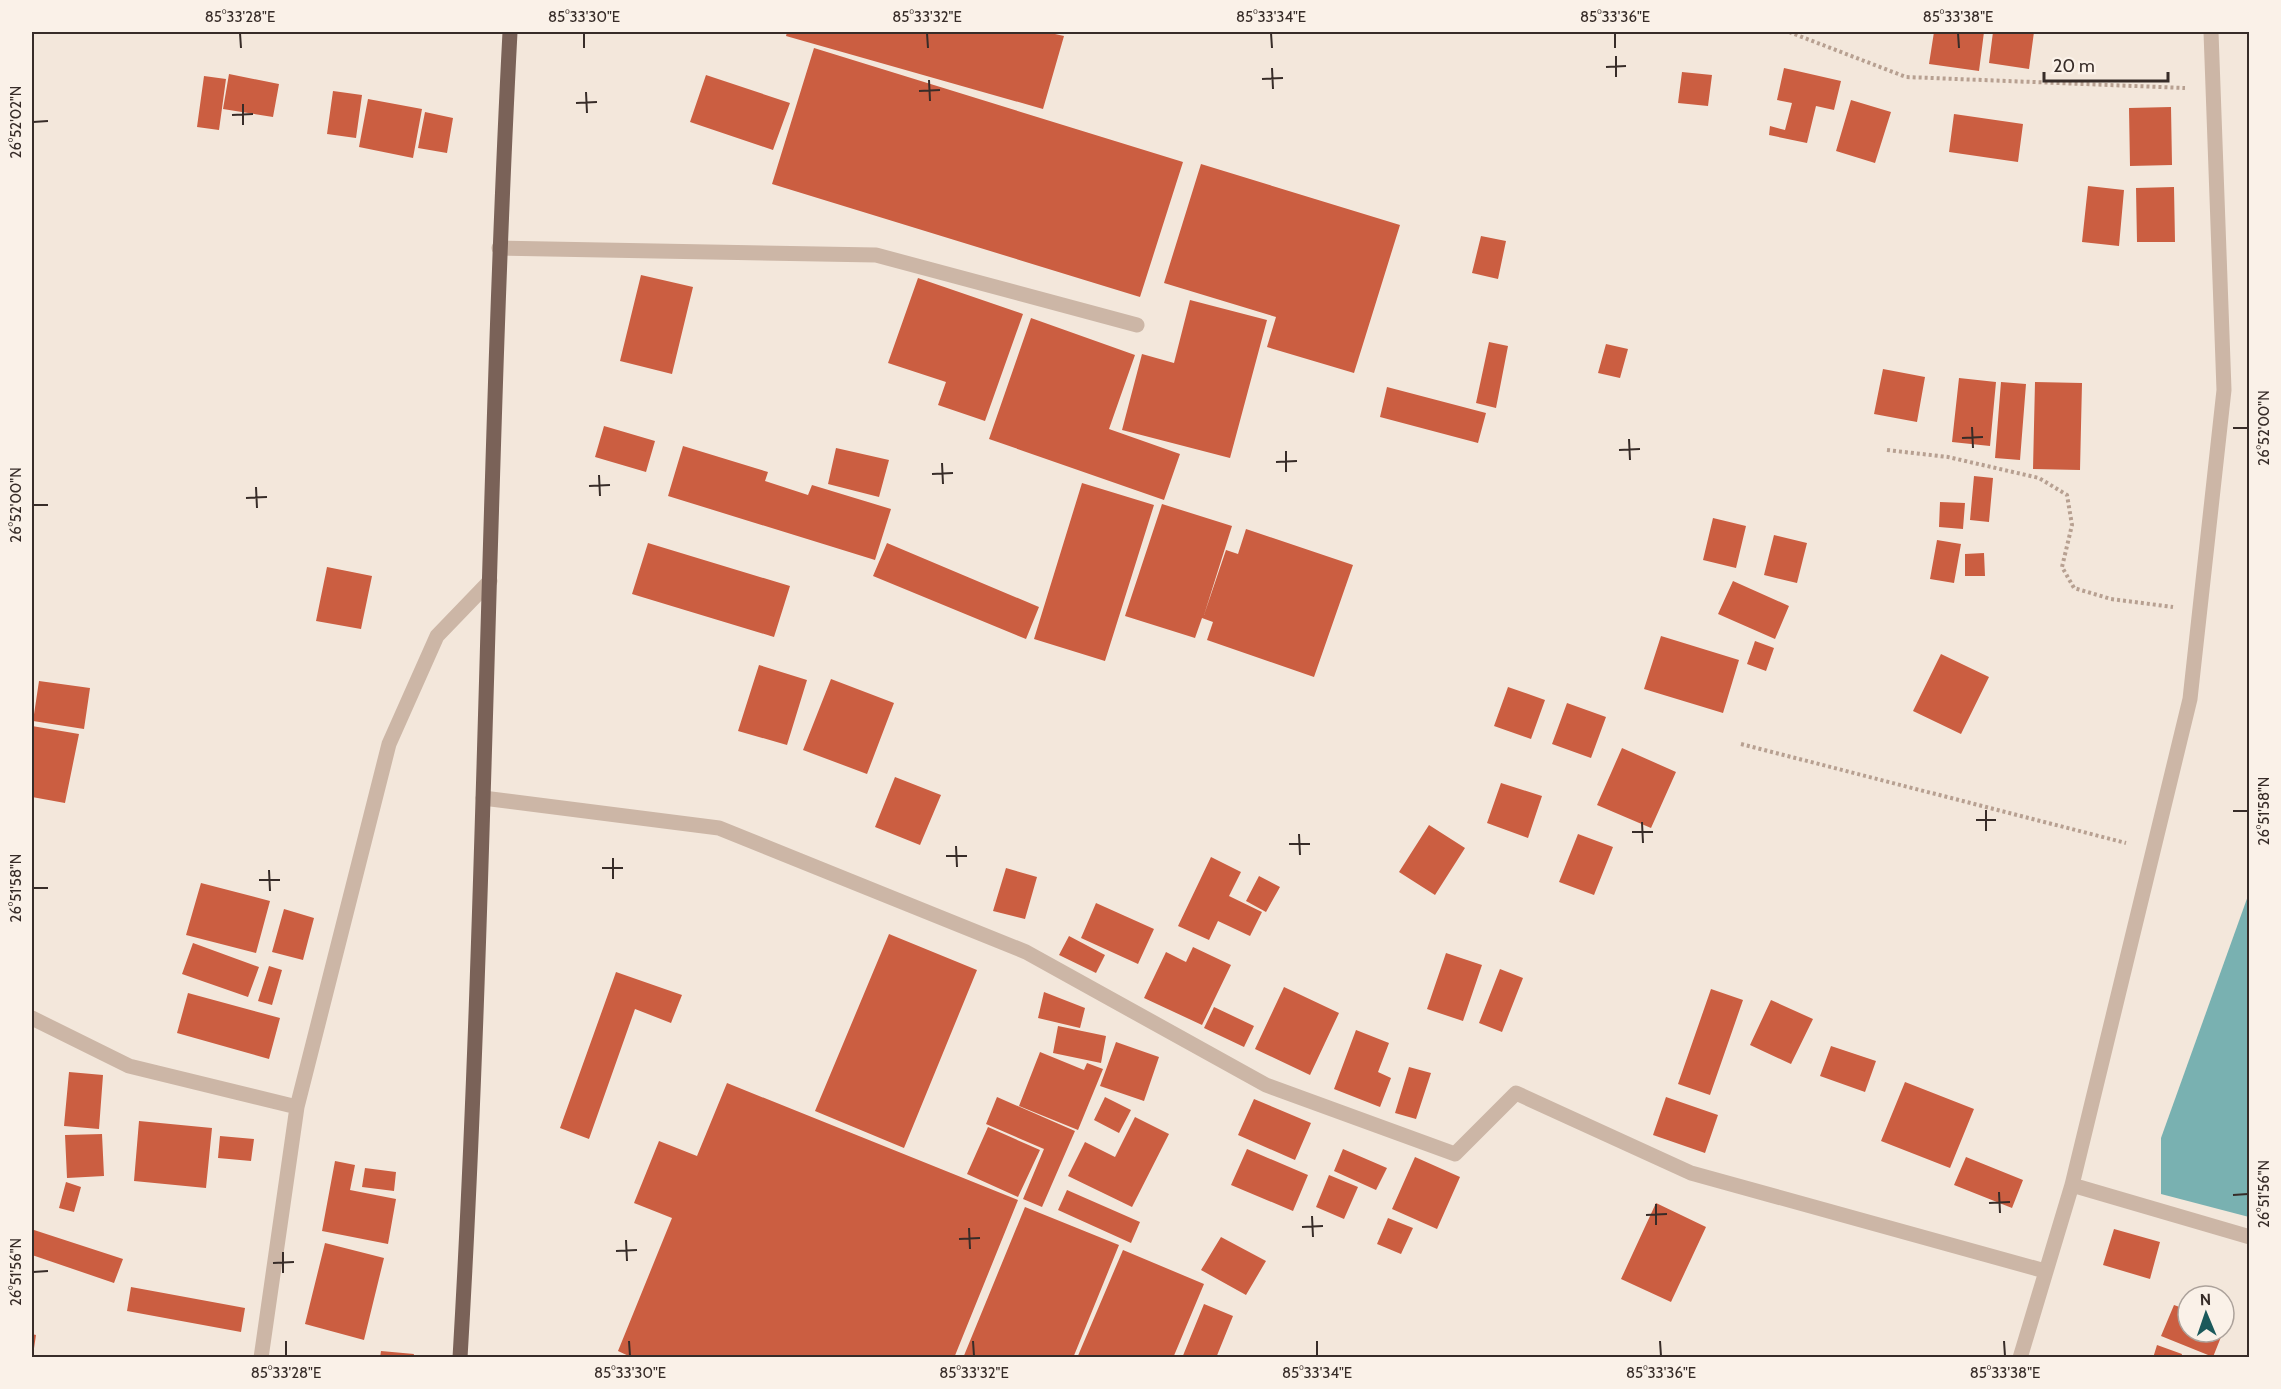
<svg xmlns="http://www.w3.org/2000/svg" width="2281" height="1389" font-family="Cabin,sans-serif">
	<rect width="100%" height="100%" fill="#f3e7db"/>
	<path fill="#79b1b1" d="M2249,893l1,324h-1l-88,-23v-56z"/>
	<path fill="#cb5e41" d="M787,32h259l18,4 -21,73 -257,-73z
		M1934,32h50l-5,39 -50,-7z
		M1993,32h41l-5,37 -40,-6z
		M814,48l369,114 -43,135 -368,-113z
		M1784,68l57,13 -7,29 -18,-4 -9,37 -38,-8 1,-9 15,4 7,-27 -15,-3z
		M1682,72l30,3 -4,31 -30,-3z
		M229,74l50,10 -6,33 -50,-8z
		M706,75l84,28 -17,47 -83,-28z
		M204,76l22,3 -7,51 -22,-3z
		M333,91l29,4 -6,43 -29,-4z
		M368,99l54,10 -9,49 -54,-11z
		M1851,100l40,12 -16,51 -39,-12z
		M2171,107l1,58 -42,1 -1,-58z
		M425,112l28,6 -6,35 -29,-5z
		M1954,114l69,10 -5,38 -69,-10z
		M1201,164l199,61 -46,148 -87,-26 9,-30 -112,-34z
		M2088,186l36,4 -5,56 -37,-4z
		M2174,187l1,55h-38l-1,-54z
		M1481,236l25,5 -8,38 -26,-6z
		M641,275l52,12 -21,87 -52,-13z
		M918,278l105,36 -38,107 -47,-16 8,-23 -58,-19z
		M1190,300l77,20 -37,138 -108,-28 20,-76 32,9z
		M1031,318l104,37 -26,74 71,25 -16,46 -175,-61z
		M1489,342l19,4 -12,62 -20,-5z
		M1606,344l22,5 -8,29 -22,-5z
		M1883,369l42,8 -8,45 -43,-8z
		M1959,378l37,4 -6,64 -38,-4z
		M2001,382l25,2 -6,76 -25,-2z
		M2035,382l47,1 -2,87 -47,-1z
		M1387,387l99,26 -8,30 -98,-26z
		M604,426l51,15 -9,31 -51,-15z
		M683,446l85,26 -3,9 43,14 4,-10 79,24 -16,51 -207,-64z
		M836,448l53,12 -10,37 -51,-13z
		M1974,476l19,2 -4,44 -19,-2z
		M1082,483l72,22 -49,156 -71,-22z
		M1940,502l25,1 -2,26 -24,-2z
		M1162,504l70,22 -28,89 22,-65 12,4 8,-25 107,36 -39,112 -107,-37 6,-18 -11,-4 -7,20 -70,-22z
		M1713,518l33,8 -10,42 -33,-8z
		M1774,535l33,8 -10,40 -33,-8z
		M1937,540l24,4 -7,39 -24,-4z
		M648,543l142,43 -16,51 -142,-43z
		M887,543l152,64 -13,32 -153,-63z
		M1984,553l1,23h-20v-22z
		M327,567l45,9 -11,53 -45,-8z
		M1733,581l56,25 -14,33 -57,-25z
		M1661,636l78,24 -16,53 -79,-24z
		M1755,641l19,7 -8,23 -19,-7z
		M1941,654l48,23 -28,57 -48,-23z
		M759,665l48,15 -20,65 -49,-14z
		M831,679l63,24 -27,71 -64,-24z
		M39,681l51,7 -6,41 -51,-8z
		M1508,687l37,13 -14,39 -37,-13z
		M1567,703l39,14 -15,41 -39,-14z
		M32,726l47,8 -14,69 -33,-6z
		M1622,748l54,24 -25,56 -54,-23z
		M895,777l46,18 -21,50 -45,-18z
		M1501,783l41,13 -14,42 -41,-15z
		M1429,825l36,23 -30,47 -36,-23z
		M1578,834l35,13 -19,48 -35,-13z
		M1211,857l30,15 -12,24 33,16 -12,24 -32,-15 -9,19 -31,-14z
		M1006,868l31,9 -12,42 -32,-8z
		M1259,876l21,11 -14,25 -20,-11z
		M201,883l69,18 -14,52 -70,-18z
		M1096,903l58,26 -16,35 -57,-26z
		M284,909l30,9 -11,42 -31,-8z
		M889,934l88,36 -73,178 -89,-37z
		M1069,936l36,19 -9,18 -37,-18z
		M193,943l66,24 -11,30 -66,-23z
		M1193,947l38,18 -29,60 -58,-27 22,-46 20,10z
		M1446,953l36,12 -19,56 -36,-12z
		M269,966l13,4 -10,35 -14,-4z
		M1500,969l23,9 -21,54 -23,-9z
		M616,972l66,23 -11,28 -36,-14 -46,130 -29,-11z
		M1284,987l55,26 -29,62 -55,-26z
		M1711,989l32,11 -33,95 -32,-11z
		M1044,992l41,16 -5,20 -42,-10z
		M188,993l92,25 -11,41 -92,-26z
		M1771,1000l42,19 -22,45 -41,-19z
		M1214,1007l40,19 -10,21 -40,-19z
		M1058,1026l48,10 -5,27 -48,-10z
		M1356,1030l33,13 -11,29 13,6 -11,29 -46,-18z
		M1116,1042l43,15 -15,44 -44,-15z
		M1831,1046l45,15 -11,31 -45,-16z
		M1040,1052l44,18 3,-7 16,6 -25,61 -59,-24z
		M1409,1067l22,6 -15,46 -21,-6z
		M69,1072l34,3 -4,54 -35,-3z
		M1905,1082l69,27 -24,59 -69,-27z
		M727,1083l291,117 -64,158h-321l-15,-7 54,-133 -38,-15 25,-62 38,15z
		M997,1097l78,34 -33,76 -19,-8 21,-50 -58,-25z
		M1105,1097l26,13 -12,23 -25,-13z
		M1666,1097l52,18 -13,38 -52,-18z
		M1254,1099l57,24 -16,37 -57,-25z
		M1135,1117l34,17 -37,73 -64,-31 17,-34 30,15z
		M139,1121l73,7 -6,60 -72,-7z
		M988,1127l52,23 -22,47 -51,-23z
		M102,1134l2,42 -37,2 -2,-43z
		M220,1136l34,3 -3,22 -33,-3z
		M1247,1149l61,26 -15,36 -62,-26z
		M1343,1149l44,19 -11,22 -42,-19z
		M1415,1157l45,20 -23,52 -45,-20z
		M1966,1157l57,23 -11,28 -58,-23z
		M335,1161l20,4 -5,25 46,9 -8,45 -66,-13z
		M365,1168l31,4 -2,19 -32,-4z
		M1329,1175l29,12 -14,32 -28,-12z
		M66,1182l15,5 -7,25 -15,-4z
		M1067,1190l73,32 -9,21 -73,-33z
		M1656,1203l50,24 -35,75 -50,-23z
		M1025,1207l94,38 -46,113h-110z
		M1388,1218l25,10 -12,26 -24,-10z
		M2114,1229l46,13 -10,37 -47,-14z
		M34,1230l89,29 -9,24 -82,-28v-18z
		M1221,1237l45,24 -20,34 -45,-25z
		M325,1243l59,15 -20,82 -59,-16z
		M1123,1250l81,34 -31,74h-96z
		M131,1287l114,21 -4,24 -114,-21z
		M1204,1304l29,12 -17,42h-34z
		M2174,1305l14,5v22h35l-10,25 -52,-21z
		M32,1334l4,1 -3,20 -1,-1z
		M2157,1345l25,9 -1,4h-28z
		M381,1351l33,3 -1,4h-33z"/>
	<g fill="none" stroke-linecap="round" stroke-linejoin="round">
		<path stroke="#b7a091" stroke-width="4" stroke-dasharray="3 3" stroke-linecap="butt" d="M1789,32l117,45 279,11
			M1887,450l61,7 91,21 28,17 5,30 -10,42 12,21 37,11 62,8
			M1741,744l385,99"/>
		<path stroke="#ccb6a6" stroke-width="15" d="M499,248l377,7 261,70"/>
		<path stroke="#ccb6a6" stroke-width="15" d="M483,798l236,30 307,124 240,133 189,69 61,-61 175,80 354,98
			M32,1018l97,48 168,41
			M2072,1185l178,52
			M261,1358l36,-251 92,-363 48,-108 53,-55
			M2020,1358l52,-173 118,-486 34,-309 -13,-358"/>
		<path stroke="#7a6258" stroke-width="15" d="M460,1358c26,-442 27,-885 50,-1326"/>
	</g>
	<path fill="none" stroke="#372c28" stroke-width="2" d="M240,33l1,15M584,33v15M927,33l1,15M1271,33l1,15M1615,33v15M1958,33l1,15M1616,56v21M1606,67l20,-1M1272,68l1,21M1262,79l21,-1M929,80l1,21M919,91l21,-1M586,92l1,21M576,103l21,-1M243,104v21M232,115l21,-1M33,122l15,-1M1972,427l1,21M2233,428h15M1962,438l21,-1M1629,439l1,21M1619,450l21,-1M1286,451v21M1276,462l21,-1M942,463l1,21M932,474l21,-1M599,475l1,21M589,486l21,-1M256,487l1,21M246,498l21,-1M33,505h15M1986,810v21M2233,811h15M1976,820h20M1642,822l1,21M1632,832h21M1299,834l1,21M1289,844h21M956,846l1,21M946,856h21M613,858v21M602,868h21M269,870l1,21M259,880h21M33,888h15M1999,1192l1,21M2233,1195l15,-1M1989,1203l21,-1M1656,1204v21M1646,1215l21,-1M1312,1216l1,21M1302,1227l21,-1M969,1228l1,21M959,1239l21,-1M626,1240l1,21M616,1251l21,-1M283,1252v21M273,1263l21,-1M33,1272l15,-1M286,1341v15M629,1341l1,15M973,1341l1,15M1317,1341v15M1660,1341l1,15M2004,1341l1,15"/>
	<rect width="2281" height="1389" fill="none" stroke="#faf1e8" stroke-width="66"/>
	<g transform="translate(2206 1314) rotate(358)"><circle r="28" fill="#faf1e8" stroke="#aca29b" stroke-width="1.5"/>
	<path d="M0-4.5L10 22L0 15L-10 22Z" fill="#1b595b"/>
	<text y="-9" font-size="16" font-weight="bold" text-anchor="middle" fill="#372c28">N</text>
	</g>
	<path d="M2044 72v9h124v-9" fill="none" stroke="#372c28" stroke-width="3"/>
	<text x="2053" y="72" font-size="18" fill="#372c28" stroke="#faf1e8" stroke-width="4.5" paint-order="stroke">20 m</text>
	<rect x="33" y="33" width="2215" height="1323" fill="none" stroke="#372c28" stroke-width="2"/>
	<g font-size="15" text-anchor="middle" fill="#372c28">
		<text x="240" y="22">85°33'28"E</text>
		<text x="584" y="22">85°33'30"E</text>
		<text x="927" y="22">85°33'32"E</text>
		<text x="1271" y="22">85°33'34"E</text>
		<text x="1615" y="22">85°33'36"E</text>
		<text x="1958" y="22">85°33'38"E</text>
		<text transform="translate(16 122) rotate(-90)" y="5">26°52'02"N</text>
		<text transform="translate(2264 428) rotate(-90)" y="5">26°52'00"N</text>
		<text transform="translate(16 505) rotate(-90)" y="5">26°52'00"N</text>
		<text transform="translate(2264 811) rotate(-90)" y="5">26°51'58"N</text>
		<text transform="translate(16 888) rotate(-90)" y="5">26°51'58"N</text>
		<text transform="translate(2264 1194) rotate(-90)" y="5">26°51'56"N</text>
		<text transform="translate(16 1272) rotate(-90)" y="5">26°51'56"N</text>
		<text x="286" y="1378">85°33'28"E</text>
		<text x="630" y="1378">85°33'30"E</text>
		<text x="974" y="1378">85°33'32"E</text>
		<text x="1317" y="1378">85°33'34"E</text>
		<text x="1661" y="1378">85°33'36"E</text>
		<text x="2005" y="1378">85°33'38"E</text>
	</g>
</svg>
